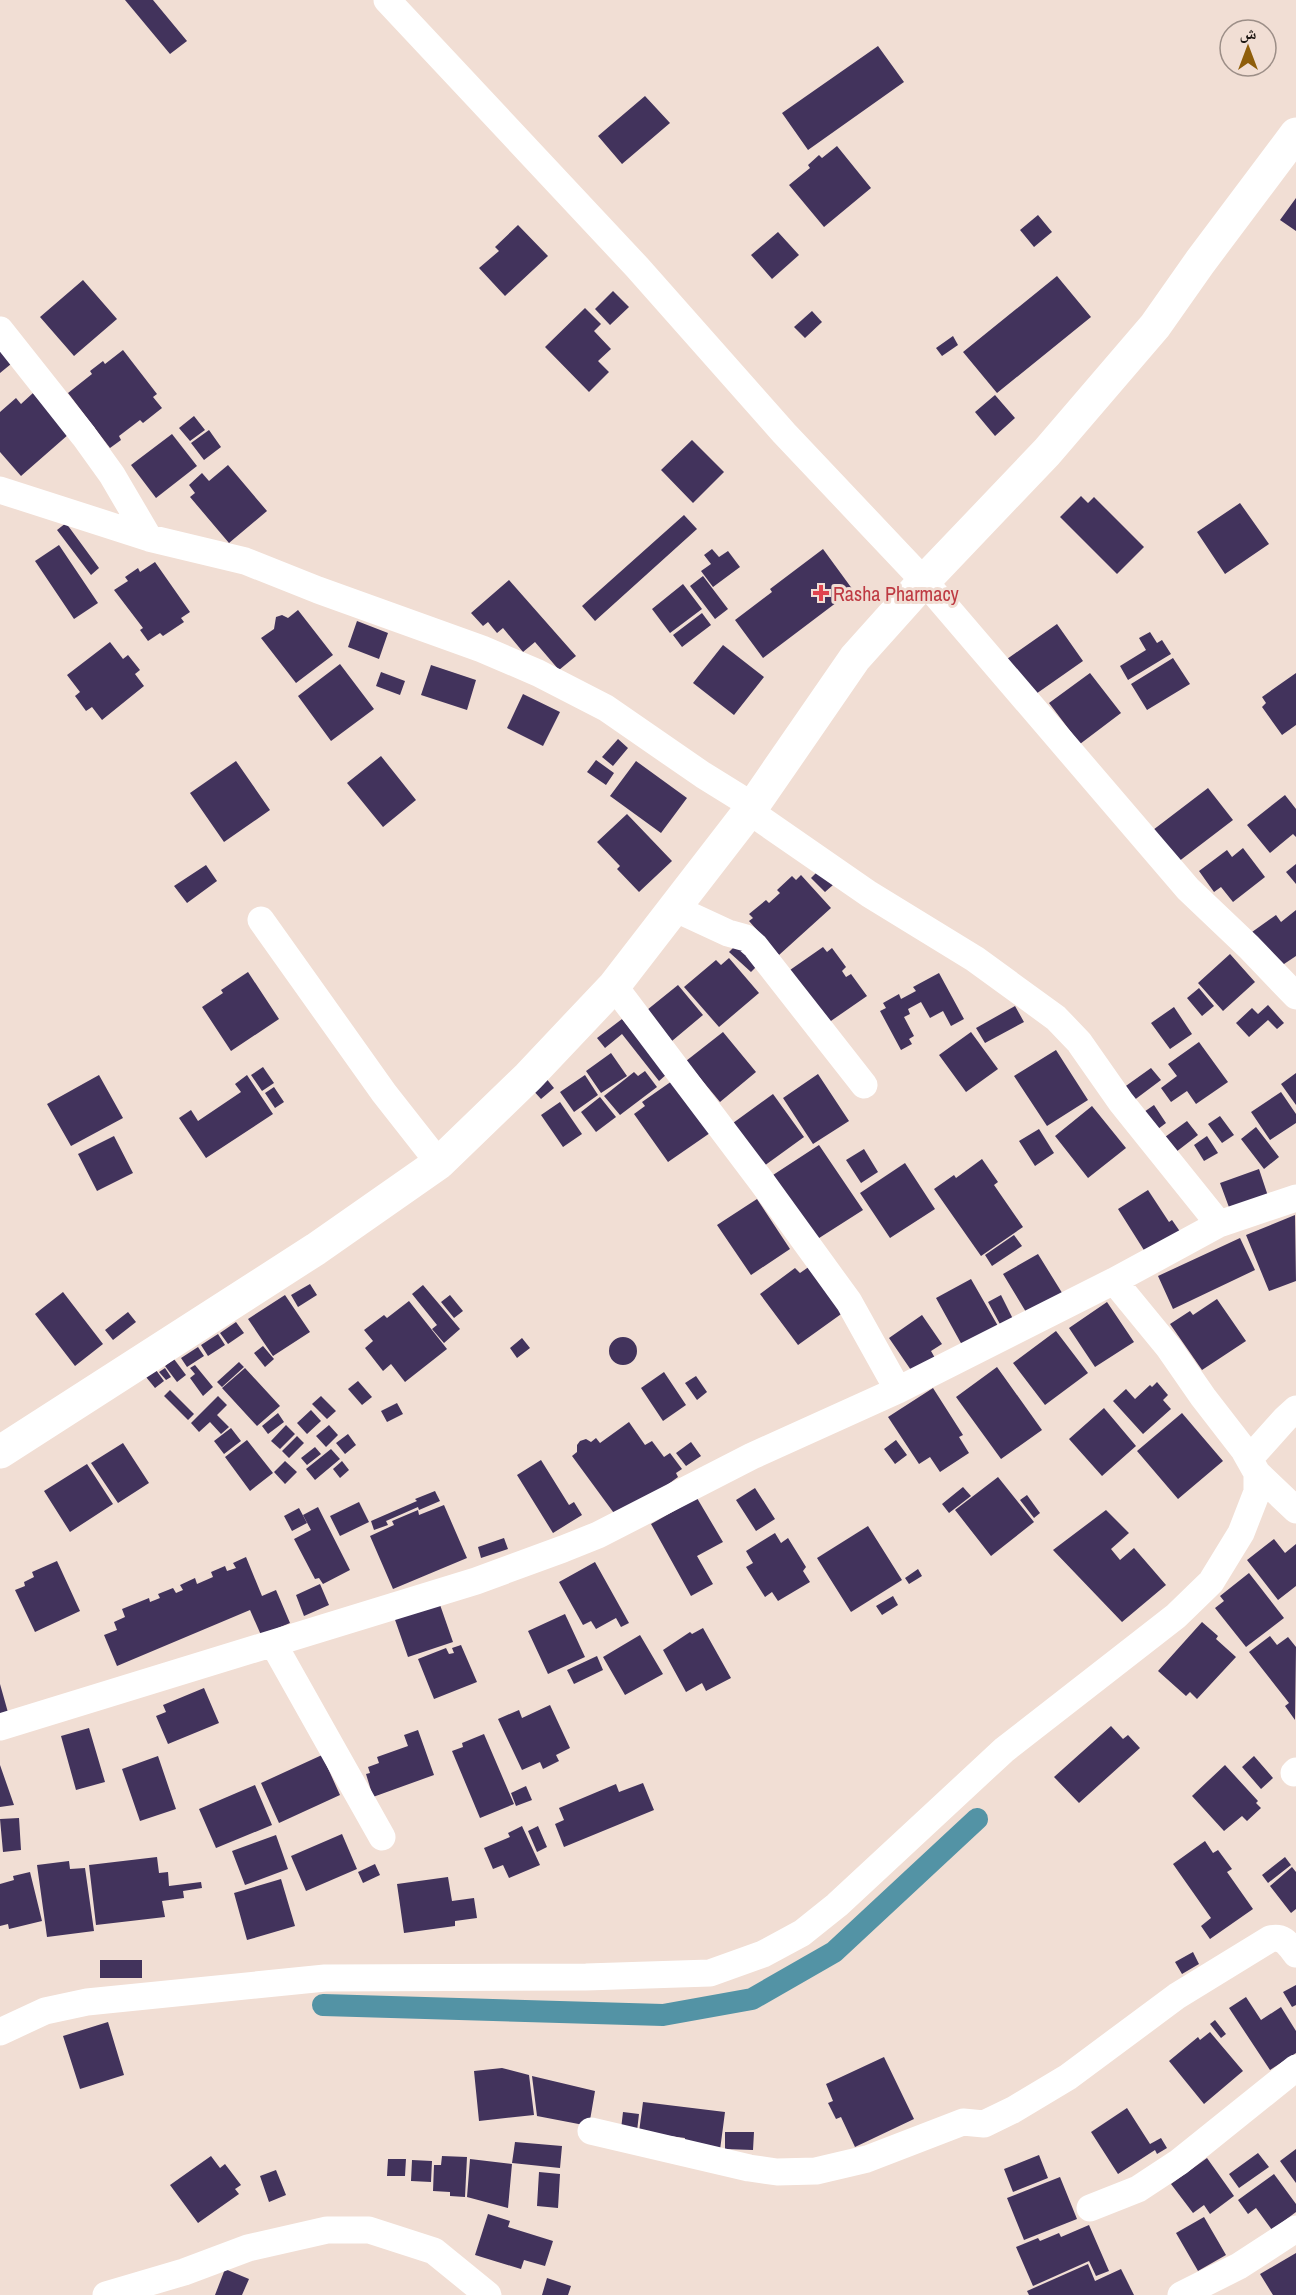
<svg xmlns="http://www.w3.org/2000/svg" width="1296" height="2295" font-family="'Archivo Narrow','Noto Naskh Arabic',sans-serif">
	<rect width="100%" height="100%" fill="#f1ded4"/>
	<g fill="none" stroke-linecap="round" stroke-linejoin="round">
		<path stroke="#5393a5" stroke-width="22" d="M323,2005l340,10 89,-16 82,-47 143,-133"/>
	</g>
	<path fill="#42335c" d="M125,0h28l34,41 -17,13z
		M878,46l26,36 -96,68 -26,-37z
		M645,96l25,27 -48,41 -24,-28z
		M837,146l34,42 -47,39 -35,-42 21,-17 -2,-3 11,-10 3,3z
		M1296,198v33l-16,-11z
		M1038,215l14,17 -18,15 -14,-17z
		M518,225l30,31 -43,40 -26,-28 20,-17 -4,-4z
		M778,232l21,23 -27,24 -21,-24z
		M1057,276l34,41 -94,76 -34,-41z
		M83,280l34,39 -43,37 -34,-39z
		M613,291l16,16 -19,18 -15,-16z
		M585,308l16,16 -7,7 17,18 -13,12 11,11 -20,20 -44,-45z
		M812,311l10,11 -17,16 -11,-11z
		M953,336l5,9 -16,11 -6,-8z
		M123,350l34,44 -4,3 9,11 -19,15 -3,-3 -21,16 2,4 -11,8 -42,-55 24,-19 -2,-3 13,-10 2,3z
		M0,351l11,13 -11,9z
		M33,393l36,41 -48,42 -21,-24v-40l16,-14 5,6z
		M995,395l20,23 -20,18 -20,-24z
		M194,416l11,14 -15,11 -11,-13z
		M209,430l12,17 -17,13 -13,-17z
		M172,434l25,32 -41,32 -25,-33z
		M692,440l32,32 -31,31 -32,-33z
		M228,465l39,46 -38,32 -39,-46 5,-4 -6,-8 13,-12 7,8z
		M1081,496l7,7 6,-6 50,50 -27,27 -57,-57z
		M1240,503l29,41 -44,30 -28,-42z
		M684,515l13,14 -102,92 -13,-15z
		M66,523l33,45 -8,7 -34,-45z
		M59,545l39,58 -24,16 -39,-58z
		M712,549l7,8 9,-6 12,16 -27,20 -12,-16 10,-7 -7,-9z
		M823,549l30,41 -90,68 -28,-38 37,-28 -2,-3z
		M155,562l35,50 -9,6 3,4 -21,14 -3,-3 -12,8 -8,-11 3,-2 -29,-38 14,-9 -3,-4 13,-9 2,4z
		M703,576l25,33 -13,10 -25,-33z
		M509,580l67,76 -17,14 -24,-28 -12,10 -20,-24 -6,5 -9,-11 -5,4 -12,-13z
		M683,584l19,25 -32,24 -18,-24z
		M298,610l35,45 -37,28 -35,-45 13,-9 2,-12 6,-2 6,3z
		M702,613l9,12 -29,22 -9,-12z
		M357,621l31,12 -9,26 -31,-12z
		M1057,624l26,37 -50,35 -26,-37z
		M1150,632l7,11 5,-3 9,14 -43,26 -8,-14 26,-16 -7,-12z
		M110,642l13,17 5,-4 12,15 -5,4 9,12 -42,34 -10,-13 -6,4 -11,-15 5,-4 -13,-17z
		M723,645l41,32 -30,38 -41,-32z
		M1173,658l17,26 -43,26 -16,-26z
		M340,664l34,45 -43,32 -33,-45z
		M431,665l45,15 -9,30 -46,-15z
		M381,672l24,9 -5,14 -24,-9z
		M1090,673l31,40 -41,31 -31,-41z
		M1296,673v52l-14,10 -20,-28 4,-4 -4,-6z
		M523,694l37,18 -17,34 -36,-18z
		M618,739l10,9 -15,18 -11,-9z
		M381,756l35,44 -33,27 -36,-44z
		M596,760l18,13 -8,12 -19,-13z
		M236,761l34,49 -46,32 -34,-49z
		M636,761l51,37 -26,35 -51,-37z
		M1208,788l25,32 -55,42 -25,-32z
		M1285,795l11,14v28l-3,-3 -23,19 -23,-28z
		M627,814l45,47 -33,31 -22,-23 3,-3 -23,-24z
		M1243,848l22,29 -32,25 -12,-15 -7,5 -15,-21 28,-21 5,7z
		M1296,864v20l-10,-12z
		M206,865l11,16 -30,22 -13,-17z
		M819,870l14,15 -8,7 -14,-14z
		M801,875l30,33 -52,47 -30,-34 4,-3 -4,-4 17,-14 3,3 11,-10 -3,-3 15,-14 4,4z
		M1296,910v46l-18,12 -26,-36 24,-17 5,7z
		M737,944l22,20 -8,8 -22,-20z
		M823,947l4,5 5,-4 14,19 -4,4 4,6 5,-3 16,22 -39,27 -38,-53z
		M1230,954l25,28 -32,29 -25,-28z
		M729,958l30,35 -40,34 -35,-40 32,-27 5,5z
		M248,972l31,47 -48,32 -29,-44 21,-14 -2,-3z
		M939,973l25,46 -13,7 -8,-15 -13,7 -9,-16 -13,7 2,5 -6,3 10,19 -5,3 3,5 -11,6 -21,-39 6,-3 -3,-5 16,-9 2,5 15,-8 -3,-4z
		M678,985l25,30 -31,26 -25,-31z
		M1199,988l15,18 -12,10 -15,-18z
		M1268,1005l16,18 -7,6 -9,-9 -19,17 -13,-14 16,-15 6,6z
		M1015,1006l9,16 -39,21 -9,-15z
		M1174,1007l18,27 -22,15 -19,-26z
		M622,1019l45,55 -8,7 -37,-47 -17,14 -8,-10z
		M723,1032l33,40 -36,30 -34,-41z
		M971,1032l27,37 -32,23 -27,-37z
		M1199,1042l29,40 -32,22 -9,-13 -16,11 -10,-14 16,-12 -9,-12z
		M1056,1050l32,50 -41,26 -33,-50z
		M611,1053l16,23 -26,17 -15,-22z
		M263,1067l11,16 -12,8 -11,-16z
		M1151,1068l10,12 -28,21 -10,-13z
		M645,1071l12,16 -37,28 -16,-19 30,-24 4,4z
		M1296,1073v32l-15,-21z
		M818,1074l31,47 -36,23 -30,-46z
		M99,1075l24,43 -52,28 -24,-42z
		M247,1075l26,39 -67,44 -27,-40 12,-8 7,11 43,-29 -6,-8z
		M585,1075l13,20 -24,17 -14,-20z
		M545,1077l9,11 -13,11 -10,-11z
		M672,1081l38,52 -42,29 -34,-48 11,-8 -3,-4z
		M274,1087l10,15 -9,6 -10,-15z
		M1281,1092l15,22v9l-26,17 -19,-28z
		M773,1094l31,43 -40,29 -31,-43z
		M600,1097l16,20 -20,15 -15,-20z
		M560,1102l22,32 -19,13 -22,-32z
		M1154,1105l12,18 -12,9 -13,-18z
		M1092,1106l34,42 -38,30 -33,-42z
		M1220,1116l14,19 -12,8 -14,-19z
		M1187,1121l11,14 -22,17 -11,-15z
		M1256,1127l23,30 -15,12 -23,-30z
		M1039,1129l15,24 -19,13 -16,-25z
		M114,1136l19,37 -36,18 -19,-37z
		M1207,1136l11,17 -14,8 -10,-16z
		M819,1145l44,65 -47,30 -43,-65z
		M864,1149l14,23 -17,11 -15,-23z
		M982,1159l16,23 -4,3 29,42 -42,29 -47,-67 20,-14 2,3z
		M905,1163l30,46 -45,29 -30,-45z
		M1259,1169l9,27 -38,14 -10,-27z
		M1148,1190l21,32 3,-2 9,13 -34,22 -29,-46z
		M757,1199l33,50 -39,26 -34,-50z
		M1295,1215l1,66 -27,10 -23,-56z
		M1014,1235l8,11 -30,20 -7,-11z
		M1240,1238l15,32 -82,39 -15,-33z
		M1038,1254l26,42 -35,21 -26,-43z
		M810,1266l34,46 -46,33 -38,-51 35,-26 5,5z
		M971,1279l27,47 -36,19 -26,-47z
		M310,1284l7,11 -19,12 -7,-12z
		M423,1285l37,44 -16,14 -12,-14 5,-4 -25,-31z
		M63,1292l40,52 -28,22 -40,-52z
		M285,1295l25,37 -37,24 -25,-37z
		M450,1295l13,16 -9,7 -13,-16z
		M1001,1295l12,24 -12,7 -13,-24z
		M1217,1299l29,42 -44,29 -32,-46 20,-13 3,4z
		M409,1301l38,48 -42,33 -14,-18 -8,7 -18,-23 8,-7 -9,-11 20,-15 3,3z
		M1107,1302l27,40 -39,25 -26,-39z
		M128,1312l8,10 -23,18 -8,-10z
		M922,1315l20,29 -11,7 4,7 -22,15 -24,-35z
		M236,1322l8,11 -16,11 -8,-11z
		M1056,1331l32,42 -43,32 -32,-42z
		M218,1334l7,11 -17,11 -7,-11z
		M609 1351a14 14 0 1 1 28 0a14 14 0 1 1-28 0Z
		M522,1338l8,10 -13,10 -7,-10z
		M263,1346l11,13 -9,8 -11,-14z
		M198,1347l6,9 -17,11 -6,-9z
		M174,1359l12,16 -9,7 -12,-16z
		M239,1362l5,5 -22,20 -5,-5z
		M195,1365l18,22 -10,9 -13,-18 5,-4 -5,-6z
		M997,1367l45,63 -41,29 -45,-62z
		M165,1368l6,9 -5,3 -7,-8z
		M245,1368l35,38 -23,20 -35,-38z
		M156,1370l8,11 -9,7 -9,-11z
		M664,1372l22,33 -23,16 -22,-33z
		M696,1376l11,16 -10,8 -12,-17z
		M358,1381l14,16 -10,8 -14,-16z
		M1157,1382l11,13 -5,5 8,9 -28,25 -30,-33 13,-12 9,10 15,-14 2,2z
		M933,1388l30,47 -4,2 10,16 -29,19 -10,-15 -11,7 -31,-47z
		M170,1390l24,24 -6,6 -24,-24z
		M218,1396l9,9 -10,10 12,12 -8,7 -11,-12 -11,10 -8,-9z
		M321,1396l15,15 -9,8 -15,-15z
		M397,1403l6,11 -16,8 -6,-11z
		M1104,1408l32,38 -34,30 -33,-37z
		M311,1410l10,11 -14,13 -10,-11z
		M278,1413l6,9 -16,12 -6,-8z
		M1182,1413l41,48 -45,38 -41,-48z
		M629,1422l16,23 7,-4 12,16 6,-4 12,16 -6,4 2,4 -59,43 -47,-64 5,-4v-7l3,-4 6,-2 5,3 5,-4 4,5z
		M286,1425l9,9 -15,15 -9,-8z
		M329,1425l9,10 -12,12 -10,-11z
		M231,1428l10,13 -17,13 -10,-13z
		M348,1434l8,11 -11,9 -9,-11z
		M297,1436l7,7 -15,15 -7,-7z
		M247,1440l26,33 -23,18 -25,-34z
		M896,1440l11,15 -12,9 -11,-15z
		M691,1442l10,14 -15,10 -10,-13z
		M123,1443l26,40 -31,20 -27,-40z
		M315,1447l6,7 -14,11 -6,-7z
		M331,1449l9,10 -25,21 -9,-11z
		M541,1460l28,45 5,-3 8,13 -29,18 -36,-58z
		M285,1461l12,11 -12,12 -11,-12z
		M342,1461l7,9 -9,8 -7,-9z
		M87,1464l26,40 -43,28 -26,-41z
		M998,1477l36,45 -43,34 -36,-46z
		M963,1487l8,9 -22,17 -7,-9z
		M755,1488l20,31 -19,12 -20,-31z
		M435,1491l5,10 -21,9 -1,-3 -32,14 2,4 -14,5 -3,-9 46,-20 -2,-2z
		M1027,1495l13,18 -6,5 -14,-18z
		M697,1498l26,44 -26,14 16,28 -22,12 -40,-72z
		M359,1502l10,20 -29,14 -10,-20z
		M444,1505l23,53 -74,31 -23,-53 24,-11 -2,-4 26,-11 1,5z
		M318,1507l32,63 -27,14 -4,-6 -4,1 -21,-40 17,-9 -8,-15z
		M299,1508l8,15 -15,8 -8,-15z
		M1106,1510l23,23 -18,16 9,11 14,-12 32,37 -44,37 -69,-72z
		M868,1526l34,54 -51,32 -34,-54z
		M775,1533l6,10 7,-5 18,29 -3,4 7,11 -32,19 -6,-9 -7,5 -19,-30 7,-4 -7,-12z
		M504,1538l4,11 -27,9 -3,-11z
		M1274,1539l11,14 11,-9v42l-18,14 -31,-40z
		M246,1557l16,39 14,-6 14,33 -29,12 -11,-25 -133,56 -13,-31 13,-5 -3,-8 11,-5 -3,-8 27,-11 1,4 10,-4 -2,-4 15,-6 3,5 7,-3 -3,-5 15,-7 2,6 16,-7 -2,-5 14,-6 2,5 9,-3 -3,-5z
		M57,1561l23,50 -45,21 -20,-42 10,-4 -1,-4 10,-5 -2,-5z
		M595,1562l34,61 -8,4 -5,-9 -20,11 -5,-8 -8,4 -24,-43z
		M918,1569l4,7 -13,8 -4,-6z
		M1249,1573l35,45 -38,29 -31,-39 9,-7 -4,-5z
		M320,1584l9,21 -25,11 -8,-21z
		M893,1596l5,9 -16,10 -6,-9z
		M438,1599l15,43 -45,15 -15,-43z
		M565,1614l20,43 -37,17 -20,-43z
		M1202,1622l16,14 -2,3 20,18 -39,42 -7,-7 -4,4 -28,-25z
		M703,1628l28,50 -25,13 -4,-8 -16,9 -23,-42 27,-18 2,2z
		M640,1635l23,39 -38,21 -22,-38z
		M1270,1636l7,9 11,-8 8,10 -1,73 -10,-14 4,-3 -40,-51z
		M461,1645l16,37 -43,17 -16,-40 28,-11 3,6 5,-1 -2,-5z
		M597,1656l6,14 -29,14 -7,-14z
		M0,1684l9,32 -9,2z
		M204,1688l15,35 -51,21 -12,-28 10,-4 -3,-7z
		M550,1705l20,43 -14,7 3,6 -16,8 -3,-7 -18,8 -24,-51 21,-9 3,8z
		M1111,1726l12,13 5,-4 12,13 -61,55 -25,-26z
		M89,1728l16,54 -29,8 -15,-54z
		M418,1730l16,45 -61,22 -7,-23 4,-1 -2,-6 11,-4 -2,-6 31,-11 -4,-11z
		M484,1734l30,70 -34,14 -28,-67 11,-4 -1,-4z
		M322,1755l18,40 -61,28 -18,-40z
		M158,1756l18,53 -36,12 -18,-52z
		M1254,1756l19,22 -12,11 -19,-22z
		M0,1765l14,40 -14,2z
		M1225,1765l33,36 -2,2 5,5 -14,13 -5,-5 -18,15 -32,-35z
		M643,1783l11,27 -90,37 -9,-23 9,-4 -5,-12 57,-24 3,8z
		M255,1785l17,40 -56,23 -17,-39z
		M526,1786l6,14 -16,6 -5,-13z
		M19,1818l2,32 -18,2 -3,-33z
		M522,1826l18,39 -31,13 -6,-13 -10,4 -9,-21 26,-11 -2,-4z
		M538,1826l9,21 -10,5 -9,-21z
		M342,1834l15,35 -51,22 -15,-35z
		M276,1835l12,34 -43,16 -13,-34z
		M1205,1841l8,12 5,-3 14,19 -5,3 26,37 -43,30 -9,-13 10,-8 -38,-54z
		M157,1857l2,16 9,-1 1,14 32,-4 1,6 -19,3 1,7 -22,3 3,16 -69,8 -7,-60z
		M1285,1857l6,8 -23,18 -6,-8z
		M69,1861l1,8 15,-1 9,63 -47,6 -10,-72z
		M375,1864l5,11 -17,8 -5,-11z
		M1292,1867l4,5v37l-5,4 -21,-27z
		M30,1872l12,49 -33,8 -1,-5 -8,2v-42l14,-4 -1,-4z
		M448,1877l4,24 22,-3 3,20 -22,3v5l-51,7 -7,-49z
		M281,1879l14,47 -48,14 -13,-47z
		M1193,1952l6,12 -17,10 -7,-12z
		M100,1960h42v18h-42z
		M1296,1985v20l-4,2 -9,-15z
		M1246,1997l15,23 20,-13 15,24v22l-26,17 -41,-62z
		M1215,2020l11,14 -5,4 -11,-14z
		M108,2022l16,53 -44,14 -17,-53z
		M1210,2032l33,39 -39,33 -35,-43 29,-24 2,3z
		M884,2057l30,62 -59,28 -14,-30 -5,2 -8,-16 5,-2 -7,-17z
		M502,2068l27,7 5,40 -55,6 -5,-50z
		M532,2076l63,15 -6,35 -52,-10z
		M643,2102l82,10 -5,38 -36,-5 1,-7 -46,-6z
		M1127,2108l23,36 11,-6 6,10 -10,6 -2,-4 -37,24 -27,-42z
		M623,2112l16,2 -2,17 -16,-2z
		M725,2132h29l-1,18 -28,-1z
		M515,2142l47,4 -2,22 -48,-5z
		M1296,2149v34l-16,-22z
		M1258,2153l11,14 -30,21 -10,-14z
		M1039,2155l9,23 -35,14 -9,-23z
		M211,2156l9,12 5,-4 16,21 -6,4 4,5 -41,29 -28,-38z
		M442,2156l25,1 -2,40 -15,-1v-4l-17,-1 1,-26h7z
		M1207,2158l27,38 -24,18 -6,-9 -11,8 -22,-29z
		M388,2159h18l-1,17h-18z
		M470,2159l42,5 -4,44 -41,-11z
		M412,2160l20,1 -1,21 -20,-1z
		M276,2170l10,25 -17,7 -9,-26z
		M539,2172l21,2 -2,34 -21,-2z
		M1274,2174l22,30v8l-24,18 -16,-22 -8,6 -10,-14z
		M1060,2177l17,42 -53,21 -17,-42z
		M488,2214l22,7 -2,6 45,14 -8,25 -21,-6 -3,9 -46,-14z
		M1204,2217l22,38 -28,16 -22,-38z
		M1089,2225l20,46 -13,5 -7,-15 -56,25 -17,-39 22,-9 2,3 19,-8 2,4z
		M1296,2253v42h-23l-13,-21z
		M1088,2264l7,17 26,-12 13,26h-105l-2,-4z
		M225,2269l24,10 -7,16h-27z
		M547,2278l24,8 -3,9h-26z"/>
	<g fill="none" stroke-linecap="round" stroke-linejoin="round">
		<path stroke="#fff" stroke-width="27" d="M387,0l250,267 147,166 140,148 264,308 61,58 47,49
			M0,330l84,106 28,39 37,63
			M0,490l149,48 96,23 73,29 164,59 56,24 68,35 97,67 50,31
			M749,811l120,83 106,65 81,59 23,24 42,60 98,122
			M674,908l54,25 18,5 9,8 109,139
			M261,920l123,173 55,70
			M614,986l148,196 87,120 49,88
			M1114,1281l55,67 34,49 41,53 13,23 39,37
			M1250,1458l35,-39 11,-10
			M274,1645l108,192
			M0,1727l476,-146 87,-32 35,-14 154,-79 146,-66 216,-109 105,-57 77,-26
			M1294,1773l2,-2
			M0,2032l45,-21 42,-9 238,-24 261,-1 124,-4 53,-19 39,-21 35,-28 167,-155 172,-134 35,-34 30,-49 16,-41v-19
			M591,2131l158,37 28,4 39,-1 51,-12 96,-37 21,2 29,-14 55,-33 109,-81 93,-57c14,-3 18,5 26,15
			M1090,2208l48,-19 41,-27 117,-94
			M106,2295l78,-23 64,-24 79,-18h42l65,21 54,44
			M1181,2295l58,-29 57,-37"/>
		<path stroke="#fff" stroke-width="33" d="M0,1452l316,-203 123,-86 89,-86 86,-91 139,-180 102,-148 69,-77 123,-129 108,-126 45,-64 96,-128"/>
	</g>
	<path fill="#e0444e" stroke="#f1ded4" stroke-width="2" d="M818 584h6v6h6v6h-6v6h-6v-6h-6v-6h6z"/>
	<g text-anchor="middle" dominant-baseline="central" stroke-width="6" stroke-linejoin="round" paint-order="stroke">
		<g font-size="20" fill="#be3a42" stroke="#f1ded4" text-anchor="start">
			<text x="833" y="593">Rasha Pharmacy</text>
		</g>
	</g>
	<g transform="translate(1248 48)"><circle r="28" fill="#f1ded4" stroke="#9c8e87" stroke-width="1.5"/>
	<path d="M0-4.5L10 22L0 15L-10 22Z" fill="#8f5e0b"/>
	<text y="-9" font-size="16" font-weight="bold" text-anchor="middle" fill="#1d1713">ش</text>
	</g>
</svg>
